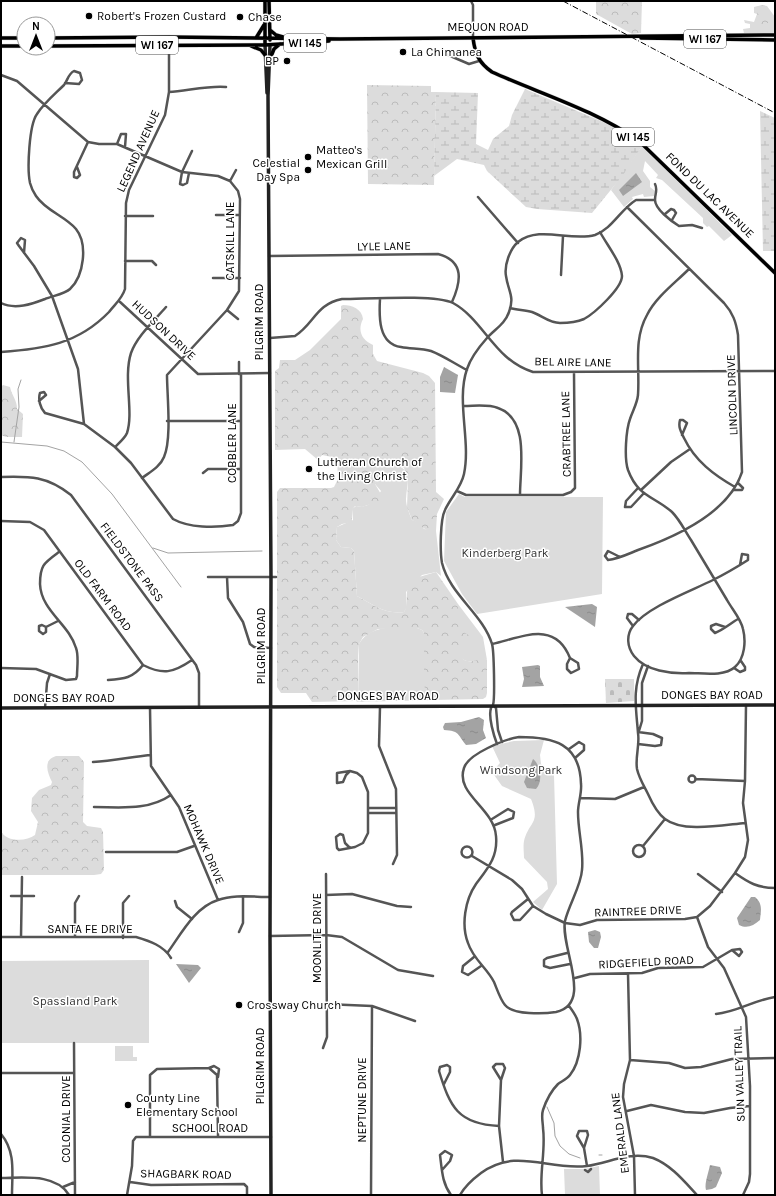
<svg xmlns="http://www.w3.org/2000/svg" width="776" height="1196" font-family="Karla,sans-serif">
	<defs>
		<pattern id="forest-crowns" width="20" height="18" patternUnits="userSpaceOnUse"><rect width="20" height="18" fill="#dcdcdc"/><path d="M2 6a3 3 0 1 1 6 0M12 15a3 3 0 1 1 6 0" fill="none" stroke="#bbb"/></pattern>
		<pattern id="wetland-marsh" width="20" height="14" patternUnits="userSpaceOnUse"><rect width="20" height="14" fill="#dcdcdc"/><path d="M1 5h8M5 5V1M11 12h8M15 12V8" fill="none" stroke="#bbb"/></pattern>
		<pattern id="cemetery-stones" width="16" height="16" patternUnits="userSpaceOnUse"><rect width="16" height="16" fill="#dcdcdc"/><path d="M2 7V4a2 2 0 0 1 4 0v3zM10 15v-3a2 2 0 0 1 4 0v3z" fill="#bbb"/></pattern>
		<pattern id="water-ripples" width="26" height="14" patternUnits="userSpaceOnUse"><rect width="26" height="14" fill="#a3a3a3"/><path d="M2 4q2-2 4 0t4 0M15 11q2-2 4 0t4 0" fill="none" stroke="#8b8b8b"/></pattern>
	</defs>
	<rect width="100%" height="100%" fill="#fff"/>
	<path fill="#dcdcdc" d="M762,5l5,1 8,11v16h-31l-1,-4 7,-1v-4l-5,-1 -1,-3 10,2 3,-8 -3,-1v-6z
		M642,146l90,89 -8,6 -15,-15 -2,1 -4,-4v-5l-41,-38 -6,-2 2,-3 -13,-14 -2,10 7,10v6l5,4 -1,5 -10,1 -1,-3 -11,3 1,2 -9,8 -13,-17z
		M389,463c26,6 18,16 17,36 0,7 3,14 6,21l8,3 4,6 12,2 5,45 -5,-4 -14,3 -16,17 1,15 -3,5c-18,3 -32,-8 -47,-16l-3,-45 -3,-3 -10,-1 -5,-7 1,-13 16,-7 -1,-11 4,-3c12,3 18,-5 25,-15l-6,-7 1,-16z
		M459,494l6,3h138l-1,97 -125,20 -15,-20 -18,-33 2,-49z
		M458,604l25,33 4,23 -4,-2c-8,4 -17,6 -24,-2 8,-19 0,-20 -3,-36 -1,-5 2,-11 2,-16z
		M417,628l5,2 2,3 5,64 5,3 -78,2 2,-1 1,-57c12,-21 38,-16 58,-16z
		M544,740l-4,15 1,9 13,11 3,109 -15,26 -9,-8 15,-13 -1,-7 -23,-24c0,-5 -1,-12 0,-17 5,-20 17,-17 7,-42l-29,-13 -10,-14 8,-9 -8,-17 22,-5z
		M149,960v83h-148v-82z
		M115,1046h18v11h4v4h-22z
		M599,1166l1,29h-35l-1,-26h20z"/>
	<path fill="url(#forest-crowns)" d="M596,1h46l-1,32 -9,1 -36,-20z
		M764,5l5,5 -1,7 4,2v3l-13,3 -3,-2 2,-3 -2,-2 3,-1 -2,-2 1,-3 -2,-5z
		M367,85l64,1v6h5l-2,93 -66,-1z
		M343,305c9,0 19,4 20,14 -6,12 -1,21 10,26v9l4,7 46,12 6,3 6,7 1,109 8,7 -7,15 -1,17c-10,3 -15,-7 -24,-11l-5,-13 1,-27 -4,-12c-10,-5 -17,-5 -28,0l-1,16 7,12 -2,5 -18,6 -7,-1 -3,4v12l-10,2 -5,3 -1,13 5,7 10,1 3,3 3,45c15,8 29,19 47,16 7,-12 -2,-17 8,-33l24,-7 22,32c0,17 -6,22 12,32l-1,6 -5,3 -4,11c6,8 15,6 23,1l4,3v33l-1,4 -3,2 -49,1c-7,-4 -8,-8 -10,-15v-52l-2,-3 -5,-2 -39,1 -15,8 -4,7 -1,12v45l-46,1 -6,-9h-25l-4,-6v-195l3,-4h51l3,-1 4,-8 -1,-21 -15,-3 -4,5 -13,-11 -30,1v-79l4,-3 1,-8h15l15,-10 31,-31v-13z
		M3,385l7,2c2,9 7,13 7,22l6,5 -1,23h-16l-5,-2v-48z
		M56,756h23l5,6 -1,60 4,4 14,2 2,4 1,38 -3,4 -7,1h-93v-44c5,11 25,11 34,4l3,-13 -7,-11 1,-13 7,-8 12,-5 1,-3c-5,-10 -9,-22 4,-26z"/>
	<path fill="url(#wetland-marsh)" d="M525,89l90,38 27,19 -19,29 -31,38 -55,-4 -11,-2 -39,-36 -3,-6 -27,-6 -23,17 2,-84 42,1 -2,51 12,6 5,-11 16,-13 3,-11z
		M760,111l15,7v133h-12z"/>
	<path fill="url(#cemetery-stones)" d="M605,679h29v22l-28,2z"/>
	<path fill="url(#water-ripples)" d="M636,173l6,9 -19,14 -4,-6z
		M444,367l14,8 -3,18 -15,-1v-15z
		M592,604l5,3 -2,20 -30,-20z
		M538,665l2,1v11l4,9 -22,1 2,-8 -2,-12z
		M479,717l5,3 -1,10 3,8 -10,6 -10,1c-9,-11 -6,-14 -22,-15l-1,-3 2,-4 16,-1z
		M533,759c8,6 10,23 3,30l-9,-1 -3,-6z
		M751,897h4c8,7 6,13 5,23 -7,6 -13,9 -21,5l-2,-7z
		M595,930l5,2 1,5 -3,11h-4l-5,-6 -1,-10z
		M176,964l22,1 3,3 -12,15z
		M710,1165l10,2 2,6 -6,14 -4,2 -6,1c-2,-6 3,-19 4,-25z"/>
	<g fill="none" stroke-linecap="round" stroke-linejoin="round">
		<path stroke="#a3a3a3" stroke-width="1" d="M1,442l46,4 17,5 18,11 30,32 69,93
			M14,442l5,-35 -1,-18 3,-9
			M153,548l15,5 94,-2
			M547,1107l7,16 1,13 5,10 9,8 11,4
			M599,1155h3"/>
		<g stroke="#dbdbdb" stroke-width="4.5">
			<path id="primary" d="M269,1l1,39
				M270,30l6,5 7,2
				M1,38h23
				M48,38l121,-1 171,2 435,-4
				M256,38l8,-13
				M473,38c2,16 6,25 19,34 49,22 103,38 147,69l136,132
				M641,38l134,2
				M265,45v-44
				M1,46h23
				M48,46l217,-1 64,-4
				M251,46l10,4 4,5
				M270,59l4,-10 6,-5"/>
		</g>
		<path stroke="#555" stroke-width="2.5" d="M471,1l2,4v33
			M441,52l28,12 10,-3
			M1,75l16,6 71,61 11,2h18l65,28 36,4 12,5 8,10 2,8 -1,92 -12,19 -60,65c0,20 5,64 -3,82 -4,10 -14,15 -22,21
			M169,92c17,-1 42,-7 57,-5
			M117,144l4,-10h5l-1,13
			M77,167l3,8 -3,3 -3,-1v-5l14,-30
			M189,173l-2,10 -4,2 -3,-1 2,-12 10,-21
			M230,181l6,-11
			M655,184c3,6 0,9 0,16 0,9 16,21 24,26l13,-1 10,3
			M478,197l40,46
			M665,214l6,-5 3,1 2,3 -4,7
			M216,215h23
			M125,216h28
			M24,253l1,-13 -4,-2 -4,5 2,3 15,20 18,30 26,73 6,55
			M269,256l169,-2c27,7 23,28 14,48
			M125,261h27l4,4
			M689,269c-14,14 -33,28 -42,46 -14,25 -7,52 -9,80 -1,9 -5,15 -8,24 -4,11 -6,39 -2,51 10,27 26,26 44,42 8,8 13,19 19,28 12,20 24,40 36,60 5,9 14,19 16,29 3,12 2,29 -8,38 -11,10 -33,6 -46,6 -18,1 -43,-2 -55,-17 -7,-9 -8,-21 -1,-30 14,-19 58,-35 80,-46 12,-6 24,-13 35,-20v-5l-6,-1 -2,11
			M561,275l2,-39
			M213,278h27
			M380,299c-1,17 -2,45 21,48 10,2 20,1 30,4 13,5 24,13 36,19
			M119,301l79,73 72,-1
			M1,303c14,7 31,1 44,-4 7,-3 20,-5 25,-10 14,-13 18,-45 6,-60 -11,-13 -30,-18 -40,-33 -2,-3 -5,-9 -6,-13 -3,-14 -1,-58 7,-69 7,-11 18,-20 27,-29 4,-5 4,-11 10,-14l6,2 2,7 -3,4 -14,-1
			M510,308c7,2 15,2 22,4 9,3 17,11 28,11 8,0 17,-1 24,-4 11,-6 38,-31 38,-43 -1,-14 -15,-31 -22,-44
			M227,310l11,9
			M270,338l25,-2c19,-12 21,-32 47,-37 24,0 93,-5 111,4 31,17 41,57 80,69l242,-1
			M1,352c43,-3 77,-8 108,-40 6,-8 13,-13 16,-23l1,-86 3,-13 36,-75 4,-23v-55
			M239,374v-12
			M39,401l7,-6 -2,-3 -4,1c-2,6 0,15 5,20l39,11
			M464,406c11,0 24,-2 34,2 32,11 22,60 22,87
			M167,421h74
			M84,424l31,23 16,16 42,56c16,9 42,9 60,6l5,-4 3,-8v-139
			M682,435l5,-12 -4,-3h-3c-2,7 1,12 4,18 11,23 30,37 51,49
			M115,447c4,-4 10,-9 12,-14 7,-21 -4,-55 4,-80 6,-17 23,-32 35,-46
			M203,473l5,-4h33
			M1,477c29,-1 46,-1 70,18l125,170 3,8v34
			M638,488l-12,13 -1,6h6l13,-14
			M641,490l30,-28 19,-13
			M733,490h9l1,-2 -5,-5
			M457,491l9,4h97l8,-3 4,-4 -1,-115
			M1,521l29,1 14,8 99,135c20,10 30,8 49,-5
			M620,557l-12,-6 -3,5 3,4c10,-1 20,-6 30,-10 37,-13 91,-37 104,-78l-4,-137c-2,-13 -5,-22 -14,-32l-97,-96
			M208,577h68
			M227,577l1,21 15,24 7,22 4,3 17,1
			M633,626l-6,-8 1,-4h4l7,6
			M46,627l-4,-2 -3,1v5l4,3 3,-2v-5l12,-6
			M725,627l-9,-3 -5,2v3l4,4c8,-3 16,-10 23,-14
			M492,644c31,-7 63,-24 78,14l-3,6v5l4,4 8,-4 -1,-6 -8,-5
			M643,664c-11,25 -7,43 -5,69 2,12 -3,24 -1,36 2,9 7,17 11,25 4,9 9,19 17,25 18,14 58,6 80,4
			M1,668l35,1 30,11 10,-1 1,-3c0,-9 2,-20 -1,-28 -7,-24 -35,-37 -36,-64 0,-19 4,-21 19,-32
			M734,668l6,4 5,-2v-3l-4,-6
			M108,680c16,-1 25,-2 35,-15
			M494,706l2,2 2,22 4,12
			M380,707l-1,39 17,43 1,66 -4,9
			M45,708l2,-25 3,-9
			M150,708l1,58 28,41 39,93
			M639,731l3,-10v-38l6,-17
			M519,737c34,0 61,6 62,47 1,9 -3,19 -3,28 0,20 6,39 4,58 -1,16 -13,34 -17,51 -5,26 29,83 -9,91 -12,2 -43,3 -51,-7 -5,-6 -8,-16 -11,-23 -7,-14 -21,-23 -26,-39 -7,-18 -3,-43 8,-59 12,-16 22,-27 20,-48 -2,-28 -41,-42 -32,-68 4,-14 41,-29 55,-31z
			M497,744c-3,-8 -9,-27 -6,-36 0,-1 2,-2 2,-3 2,-5 1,-55 -1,-61 -9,-30 -42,-49 -50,-81 -2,-11 -2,-43 3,-53 6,-13 16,-22 19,-36 7,-33 -8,-73 3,-105 4,-12 12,-22 20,-31 8,-9 18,-14 22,-26 6,-16 -1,-21 -3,-36 -2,-11 4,-27 12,-34 22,-17 52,0 77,-7 17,-6 26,-26 41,-35h19
			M638,744l17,2 6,-1 1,-7 -9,-4 -15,-2
			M569,749l10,-7 5,3v5l-9,8
			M93,762c19,-1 38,-5 57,-7
			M350,771l-4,4 -3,7 -6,1v-10l13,-2 7,2 5,4 6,15v41l-5,10 -8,4 -16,3 -2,-2 -1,-11 4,-3 3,1 2,8 5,5
			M688.5 779a3.5 3.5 0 1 1 7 0a3.5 3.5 0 1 1-7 0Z
			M696,779l49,2
			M580,798l35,1 29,-12
			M94,807c26,0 54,4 77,-12
			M368,808h28
			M368,813h28
			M492,819l16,-10 6,3 -1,6 -18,7
			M633 851a6 6 0 1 1 12 0a6 6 0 1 1-12 0Z
			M643,846l22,-27
			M461.5 852a5.5 5.5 0 1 1 11 0a5.5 5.5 0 1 1-11 0Z
			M106,852h71l17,-6
			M472,856l40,24 10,9 11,17 13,8 19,9 15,2 17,-5 88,-1 12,-2 13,-11 25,-33 10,-16 3,-17 -5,-37 2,-22 1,-76
			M735,873c14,10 23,15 40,15
			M698,874l24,18
			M326,895l26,-1 45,12 14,1
			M11,896h23
			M528,899l-16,13 -1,2 3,6h6l13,-14
			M175,901l2,6 15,12
			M697,917l11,30 16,21 22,49 4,69v88l-1,8 -6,13
			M239,932l4,-9v-26
			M270,936l56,-1 16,2 56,33 35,6
			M1,937h135c14,4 28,9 35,21
			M21,937l1,-60
			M75,937v-34l4,-7
			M123,938v-35l6,-7
			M168,952c13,-18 27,-45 50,-52 16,-6 35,-3 52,-3
			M567,953l-20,5 -3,2v6l6,2 20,-4
			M474,957l-11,9 -1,6 6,3 13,-9
			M628,974l2,86 -6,24 -1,13 11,59 1,39
			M575,978l15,-4 52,-1 16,-5 45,-1 29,-17 8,-1 2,3 -3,4 -7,-6
			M325,1004l47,2 43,15
			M716,1014c21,-2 38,-14 59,-17
			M74,1043l1,152
			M323,1048l4,-11 -1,-163
			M630,1060l39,3 16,5 16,-1 31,-8 43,-1
			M209,1068l5,-2 5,3 -1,8
			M1,1073h73
			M501,1080l-8,-13 3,-3h7l2,4 -4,12 -2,46 4,36
			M444,1084l6,-12v-5l-3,-2 -7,2 -1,4c11,36 19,53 60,55
			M627,1111l24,-6 34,7 19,1 26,-5 20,-2
			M1,1134c15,18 11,39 11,61
			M150,1137v-62l7,-6 52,-1 8,7 1,61
			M584,1148l4,-13 -1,-4h-8l-2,5 7,12 3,18
			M442,1170l8,-9 2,-6 -7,-4 -5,4c2,15 2,28 11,40
			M585,1170l3,2 3,-3
			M1,1178c21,0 55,-5 68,17
			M130,1182l21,3 93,-1 3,3v8
			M63,1187l12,-5
			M127,1195l5,-29 1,-25 3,-4h135
			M371,1195l1,-189
			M460,1195c5,-9 13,-16 21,-22 36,-26 67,-2 106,-7 22,-3 43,-15 66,-8 18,7 31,23 44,37
			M542,1195c-3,-22 4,-44 1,-67 0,-5 -2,-12 0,-18 3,-9 8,-19 15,-26 4,-3 9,-5 12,-9 11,-14 13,-40 7,-56 -2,-5 -5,-9 -8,-13"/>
		<path stroke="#222" stroke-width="3.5" d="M265,45l2,48
			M270,45l-2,51 3,481 -1,359 1,259
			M1,708l774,-3"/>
		<use href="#primary" stroke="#000" stroke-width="3.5"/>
		<path stroke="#000" stroke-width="1" stroke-dasharray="6 2 1 2" stroke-linecap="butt" d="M563,1l212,112
			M775,1v1"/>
	</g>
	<g fill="#000" stroke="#fff" stroke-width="1.5">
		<circle cx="89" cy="16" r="4"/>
		<circle cx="240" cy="17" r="4"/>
		<circle cx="403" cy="52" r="4"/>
		<circle cx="287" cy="61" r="4"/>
		<circle cx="308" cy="157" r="4"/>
		<circle cx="308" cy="170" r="4"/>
		<circle cx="309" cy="469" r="4"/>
		<circle cx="239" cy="1005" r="4"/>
		<circle cx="128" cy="1105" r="4"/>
	</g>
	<g text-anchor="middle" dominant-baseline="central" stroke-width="3" stroke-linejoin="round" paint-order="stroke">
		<g fill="#fff" stroke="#4c4c4c" stroke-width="1">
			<rect x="684" y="30" width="42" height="18" rx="3"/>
			<rect x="284" y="34" width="42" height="18" rx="3"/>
			<rect x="136" y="36" width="42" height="18" rx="3"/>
			<rect x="612" y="128" width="42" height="18" rx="3"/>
		</g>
		<g font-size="11" font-weight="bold" fill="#000">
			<text x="705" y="39">WI 167</text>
			<text x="305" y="43">WI 145</text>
			<text x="157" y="45">WI 167</text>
			<text x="633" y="137">WI 145</text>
		</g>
		<g font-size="12" fill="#000" stroke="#fff" text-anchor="start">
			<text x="97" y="16">Robert's Frozen Custard</text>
			<text x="248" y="17">Chase</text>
			<text x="411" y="52">La Chimanea</text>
			<text x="279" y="61" text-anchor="end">BP</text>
			<text x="316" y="150">Matteo's<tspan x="316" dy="14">Mexican Grill</tspan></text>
			<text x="300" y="163" text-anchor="end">Celestial<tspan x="300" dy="14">Day Spa</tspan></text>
			<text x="317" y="462">Lutheran Church of<tspan x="317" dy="14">the Living Christ</tspan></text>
			<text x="247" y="1005">Crossway Church</text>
			<text x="136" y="1098">County Line<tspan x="136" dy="14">Elementary School</tspan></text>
		</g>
		<g font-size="12" fill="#000" stroke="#fff">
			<text x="488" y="27">MEQUON ROAD</text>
			<text transform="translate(138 151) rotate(-66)">LEGEND AVENUE</text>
			<text transform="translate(710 195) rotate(44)">FOND DU LAC AVENUE</text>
			<text transform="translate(230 241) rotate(-90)">CATSKILL LANE</text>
			<text transform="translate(384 246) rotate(-1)">LYLE LANE</text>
			<text transform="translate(259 322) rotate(-90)">PILGRIM ROAD</text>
			<text transform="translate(164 330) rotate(43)">HUDSON DRIVE</text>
			<text transform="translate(573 362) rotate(1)">BEL AIRE LANE</text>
			<text transform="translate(732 395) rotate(-92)">LINCOLN DRIVE</text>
			<text transform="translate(566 434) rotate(-91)">CRABTREE LANE</text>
			<text transform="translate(232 443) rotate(-90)">COBBLER LANE</text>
			<text transform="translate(132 562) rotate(53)">FIELDSTONE PASS</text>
			<text transform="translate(103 595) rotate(53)">OLD FARM ROAD</text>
			<text transform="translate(261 646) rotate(-90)">PILGRIM ROAD</text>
			<text x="712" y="695">DONGES BAY ROAD</text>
			<text x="388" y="696">DONGES BAY ROAD</text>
			<text x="64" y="698">DONGES BAY ROAD</text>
			<text transform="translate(204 844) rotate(67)">MOHAWK DRIVE</text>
			<text transform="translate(638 911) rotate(-2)">RAINTREE DRIVE</text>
			<text x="90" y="929">SANTA FE DRIVE</text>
			<text transform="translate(317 938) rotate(-90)">MOONLITE DRIVE</text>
			<text transform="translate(646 962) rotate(-3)">RIDGEFIELD ROAD</text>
			<text transform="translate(260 1066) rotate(-90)">PILGRIM ROAD</text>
			<text transform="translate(739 1074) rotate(-92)">SUN VALLEY TRAIL</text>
			<text transform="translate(362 1100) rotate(-90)">NEPTUNE DRIVE</text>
			<text transform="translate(66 1119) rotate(-90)">COLONIAL DRIVE</text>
			<text x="210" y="1128">SCHOOL ROAD</text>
			<text transform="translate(620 1133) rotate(-97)">EMERALD LANE</text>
			<text transform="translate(186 1174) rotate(1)">SHAGBARK ROAD</text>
		</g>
		<g font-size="12" fill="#333" stroke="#fff">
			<text x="505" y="553">Kinderberg Park</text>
			<text x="521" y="770">Windsong Park</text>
			<text x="75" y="1001">Spassland Park</text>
		</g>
	</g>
	<rect width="776" height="1196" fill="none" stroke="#000000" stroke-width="4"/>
	<g transform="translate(36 36)"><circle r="19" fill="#ffffff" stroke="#999999"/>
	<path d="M0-3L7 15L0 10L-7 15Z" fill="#000000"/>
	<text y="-6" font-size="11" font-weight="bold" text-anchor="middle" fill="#000000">N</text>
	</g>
</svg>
